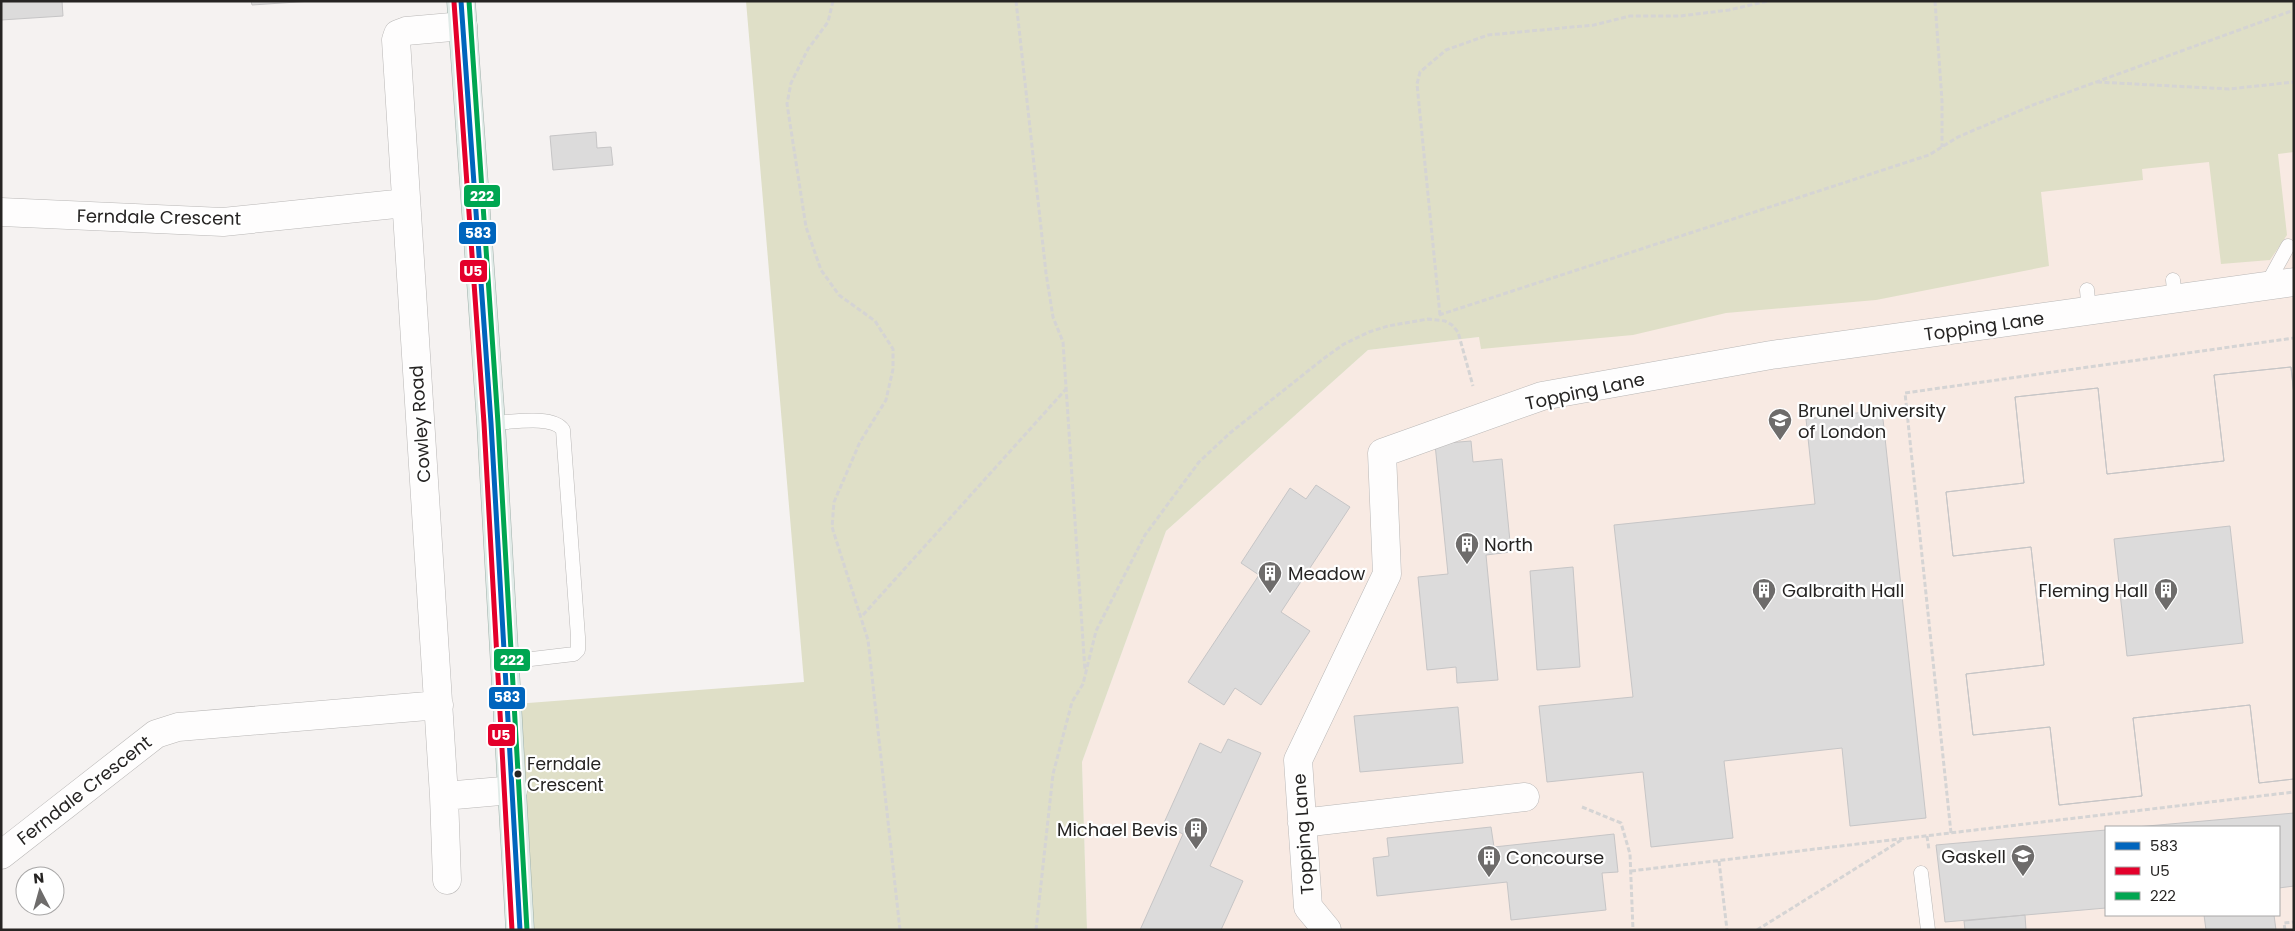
<svg xmlns="http://www.w3.org/2000/svg" width="2295" height="931" font-family="Poppins,sans-serif">
	<rect width="100%" height="100%" fill="#f5f2f1"/>
	<path fill="#f8eae3" fill-rule="evenodd" d="M2294,104v826h-1207l-5,-168 84,-231 202,-181 111,-13 679,-214zM2106,827h173v88h-173z"/>
	<path fill="#dfdfc7" d="M746,1h1548v151l-16,2 9,81 -17,25 -49,4 -12,-102 -67,7 1,11 -102,12 8,74 -173,34 -150,13 -93,22 -152,14 -2,-12 -111,13 -202,181 -84,231 5,168h-563l-9,-226 289,-22z"/>
	<path fill="#dcdbdb" stroke="#c6c5c6" fill-rule="evenodd" d="M1,1h61l1,15 -62,4z
		M251,1h61l-60,4z
		M596,132l1,16 14,-1 2,18 -60,5 -3,-34z
		M2291,367l3,28v384l-35,4 -9,-78 -117,13 9,78 -83,9 -9,-78 -77,8 -7,-61 78,-9 -13,-118 -78,9 -7,-64 78,-9 -9,-86 83,-9 9,86 117,-13 -10,-86zM2230,526l13,117 -116,13 -13,-117z
		M2291,367l3,28v384l-35,4 -9,-78 -117,13 9,78 -83,9 -9,-78 -77,8 -7,-61 78,-9 -13,-118 -78,9 -7,-64 78,-9 -9,-86 83,-9 9,86 117,-13 -10,-86z
		M1882,410l44,408 -76,8 -8,-78 -118,13 9,77 -82,9 -8,-75 -96,10 -8,-76 94,-9 -19,-172 201,-21 -9,-85z
		M1471,441l2,21 29,-3 9,93 -25,3 12,125 -41,3 -1,-16 -29,3 -9,-93 30,-3 -13,-130z
		M1316,485l34,22 -69,105 29,19 -49,74 -26,-17 -11,17 -36,-23 71,-107 -18,-12 49,-75 16,11z
		M1573,567l7,100 -43,3 -7,-99z
		M1458,707l5,56 -103,9 -6,-56z
		M1228,739l33,14 -51,113 33,15 -22,49h-81l43,-96 -20,-9 37,-82 21,10z
		M2294,813v73l-15,2v-61h-143z
		M1491,827l3,20 120,-13 4,38 -16,1 4,37 -95,10 -4,-38 -130,14 -4,-38 16,-2 -2,-18z
		M2106,830v78l-161,14 -9,-77z
		M2025,915l1,15h-61l-1,-9z
		M2204,915h70l2,15h-70z"/>
	<g fill="none" stroke-linecap="round" stroke-linejoin="round">
		<g stroke="#b9b7b6" stroke-width="15">
			<path id="lane" d="M2173,280l2,19
				M2266,286l22,-40
				M2087,290l2,22
				M491,423c17,0 62,-9 72,7l15,207v13l-4,4 -68,8
				M1921,873l7,57"/>
		</g>
		<g stroke="#b9b7b6" stroke-width="29">
			<path id="street" d="M1,212l222,10 182,-19
				M444,796l69,-6
				M1302,823l223,-26
				M1,855l155,-121 22,-7 261,-22
				M447,880l-3,-84 -48,-756 2,-6 8,-3 57,-5
				M1327,930l-19,-23 -10,-147 89,-186 -5,-121 160,-57 229,-41 523,-73"/>
		</g>
		<g stroke="#9fb1aa" stroke-width="29">
			<path id="primary" d="M461,1l30,422 29,507"/>
		</g>
		<path stroke="#d5d4d4" stroke-width="3" stroke-dasharray="5 2.5" stroke-linecap="butt" d="M833,1l-5,21 -20,27 -17,34 -4,21 19,123 15,43 18,25 36,26 18,28v20l-7,31 -26,42 -26,60 -2,25 36,113 32,290
			M1016,1l30,272 7,44 10,25 22,329
			M1935,1l7,100v46
			M2097,82l132,7 65,-7
			M1439,315l490,-160 29,-18 75,-32 261,-95
			M1440,315l-23,-231 3,-12 26,-22 42,-15 106,-10 36,-9h50l49,-6 39,-9
			M863,615l203,-226
			M1582,807l39,16 9,31 3,76
			M1951,833l-46,-440 389,-55
			M1927,836l2,14
			M1719,861l8,69
			M1631,871l663,-79
			M1036,930l17,-156 19,-72 11,-18 13,-53 49,-96 54,-73 31,-29 93,-74 21,-15 25,-12 19,-6 40,-7 17,2 7,4 6,7 15,54
			M1757,930l146,-91
			M2285,930l-1,-7 10,-1"/>
		<use href="#lane" stroke="#fefdfd" stroke-width="14"/>
		<use href="#street" stroke="#fefdfd" stroke-width="28"/>
		<use href="#primary" stroke="#e1ebe8" stroke-width="28"/>
		<g stroke="#fff" stroke-width="9">
			<path id="bus-1" d="M461,1l30,422 29,507"/>
		</g>
		<g stroke="#fff" stroke-width="9">
			<path id="bus-2" d="M454,2l30,421 28,507"/>
		</g>
		<g stroke="#fff" stroke-width="9">
			<path id="bus-3" d="M469,1l29,422 29,507"/>
		</g>
		<use href="#bus-1" stroke="#0065bd" stroke-width="5"/>
		<use href="#bus-2" stroke="#e4002b" stroke-width="5"/>
		<use href="#bus-3" stroke="#00a651" stroke-width="5"/>
	</g>
	<defs>
		<g id="university-pin" transform="scale(1.25)"><path d="M0 17L-7.5 6A9.5 9.5 0 1 1 7.5 6Z" fill="#6e6c6b" stroke="#fff"/><path d="M0-5L7-2L0 1L-7-2ZM-4 1L0 2.5L4 1V4Q0 6-4 4Z" fill="#fff"/></g>
		<g id="building-pin" transform="scale(1.25)"><path d="M0 17L-7.5 6A9.5 9.5 0 1 1 7.5 6Z" fill="#6e6c6b" stroke="#fff"/><path d="M-4-6H4V6H1V3H-1V6H-4ZM-2.5-4.3h1.7v1.8h-1.7ZM.8-4.3h1.7v1.8H.8ZM-2.5-1h1.7V.8h-1.7ZM.8-1h1.7V.8H.8Z" fill="#fff"/></g>
	</defs>
	<g fill-rule="evenodd">
		<use href="#university-pin" x="1780" y="420"/>
		<use href="#building-pin" x="1467" y="544"/>
		<use href="#building-pin" x="1270" y="573"/>
		<use href="#building-pin" x="1764" y="590"/>
		<use href="#building-pin" x="2166" y="590"/>
		<use href="#building-pin" x="1196" y="829"/>
		<use href="#university-pin" x="2023" y="856"/>
		<use href="#building-pin" x="1489" y="857"/>
	</g>
	<circle fill="#262423" stroke="#fff" stroke-width="2" cx="518" cy="774" r="4.5"/>
	<g text-anchor="middle" dominant-baseline="central" stroke-width="4.5" stroke-linejoin="round" paint-order="stroke">
		<g font-size="17" fill="#262423" stroke="#fff" text-anchor="start">
			<text x="527" y="764">Ferndale<tspan x="527" dy="21">Crescent</tspan></text>
		</g>
		<g font-size="18" fill="#262423" stroke="#fff">
			<text transform="translate(159 217) rotate(1)">Ferndale Crescent</text>
			<text transform="translate(1984 326) rotate(-8)">Topping Lane</text>
			<text transform="translate(1585 391) rotate(-12)">Topping Lane</text>
			<text transform="translate(420 424) rotate(-94)">Cowley Road</text>
			<text transform="translate(84 790) rotate(-38)">Ferndale Crescent</text>
			<text transform="translate(1303 834) rotate(-94)">Topping Lane</text>
		</g>
		<g font-size="18" fill="#262423" stroke="#fff" text-anchor="start">
			<text x="1798" y="410">Brunel University<tspan x="1798" dy="21">of London</tspan></text>
			<text x="1484" y="544">North</text>
			<text x="1288" y="573">Meadow</text>
			<text x="1782" y="590">Galbraith Hall</text>
			<text x="2148" y="590" text-anchor="end">Fleming Hall</text>
			<text x="1178" y="829" text-anchor="end">Michael Bevis</text>
			<text x="2006" y="856" text-anchor="end">Gaskell</text>
			<text x="1506" y="857">Concourse</text>
		</g>
	</g>
	<g stroke="#fff" stroke-width="2">
		<rect x="463" y="184" width="38" height="24" rx="5" fill="#00a651"/>
		<rect x="458" y="221" width="39" height="24" rx="5" fill="#0065bd"/>
		<rect x="459" y="259" width="29" height="24" rx="5" fill="#e4002b"/>
		<rect x="493" y="648" width="38" height="24" rx="5" fill="#00a651"/>
		<rect x="488" y="686" width="38" height="24" rx="5" fill="#0065bd"/>
		<rect x="487" y="723" width="29" height="24" rx="5" fill="#e4002b"/>
	</g>
	<g font-size="14" text-anchor="middle" font-weight="bold" fill="#fff">
		<text x="482" y="201">222</text>
		<text x="478" y="238">583</text>
		<text x="473" y="276">U5</text>
		<text x="512" y="665">222</text>
		<text x="507" y="702">583</text>
		<text x="501" y="740">U5</text>
	</g>
	<rect width="2295" height="931" fill="none" stroke="#262423" stroke-width="5"/>
	<rect x="2105" y="826" width="175" height="90" fill="#ffffff" stroke="#a8a7a7"/>
	<rect x="2115" y="842" width="25" height="8" fill="#0065bd" stroke="#a8a7a7"/>
	<text x="2150" y="851" font-size="15" fill="#262423">583</text>
	<rect x="2115" y="867" width="25" height="8" fill="#e4002b" stroke="#a8a7a7"/>
	<text x="2150" y="876" font-size="15" fill="#262423">U5</text>
	<rect x="2115" y="892" width="25" height="8" fill="#00a651" stroke="#a8a7a7"/>
	<text x="2150" y="901" font-size="15" fill="#262423">222</text>
	<g transform="translate(40 891) rotate(354)"><circle r="24" fill="#ffffff" stroke="#a8a7a7"/>
	<path d="M0-4L9 19L0 12L-9 19Z" fill="#6e6c6b"/>
	<text y="-8" font-size="14" font-weight="bold" text-anchor="middle" fill="#262423">N</text>
	</g>
</svg>
